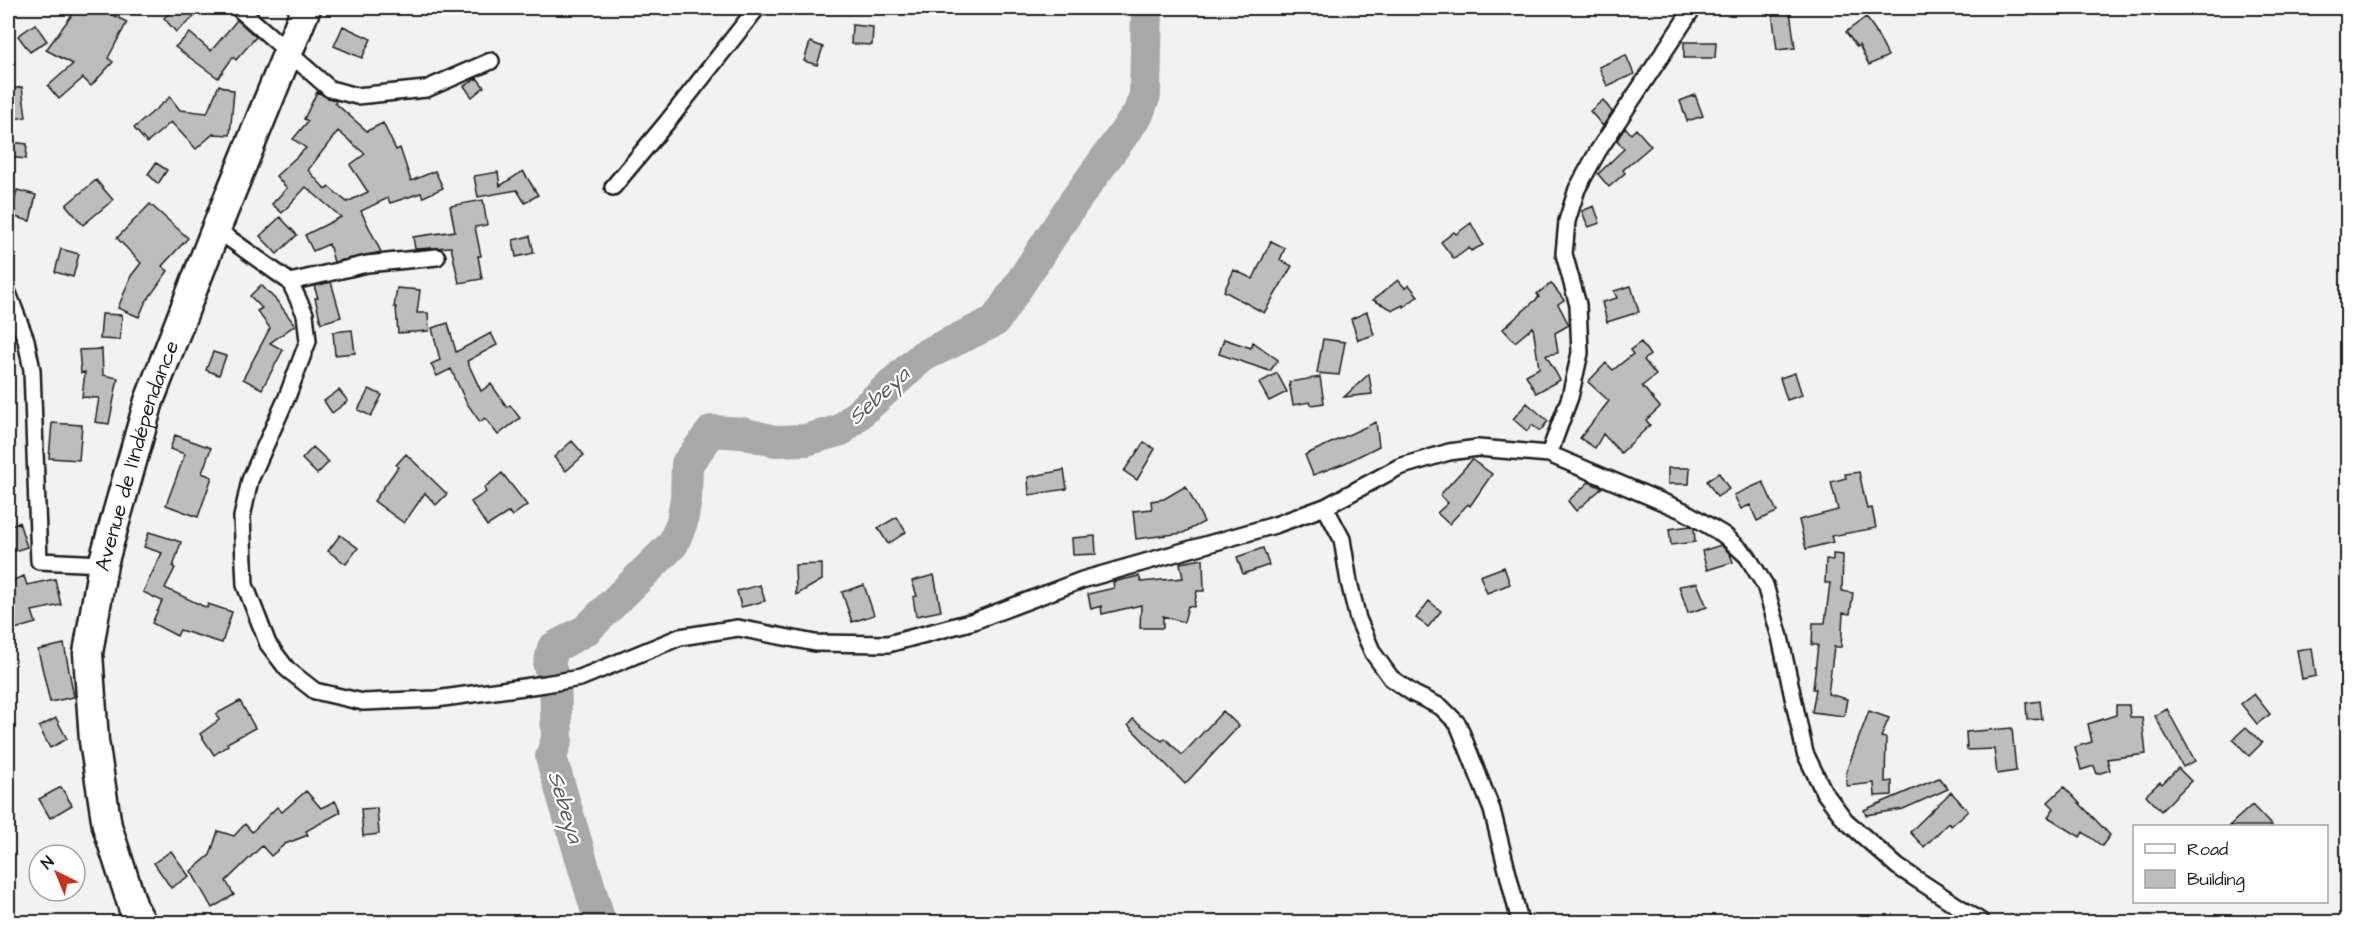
<svg xmlns="http://www.w3.org/2000/svg" width="2355" height="930" font-family="'Architects Daughter',sans-serif">
	<rect width="100%" height="100%" fill="#f2f2f2"/>
	<filter id="ink" filterUnits="userSpaceOnUse"><feTurbulence type="fractalNoise" baseFrequency=".0167" numOctaves="2"/><feDisplacementMap in="SourceGraphic" scale="12" xChannelSelector="R" yChannelSelector="G"/><feConvolveMatrix kernelMatrix="1 2 1 2 8 2 1 2 1" color-interpolation-filters="sRGB"/></filter>
	<g filter="url(#ink)">
		<g fill="none" stroke-linecap="round" stroke-linejoin="round">
			<path stroke="#a8a8a8" stroke-width="32" d="M600,922l-49,-165 6,-18 -2,-59 -6,-14 4,-18 33,-18 87,-86 9,-22 4,-24 1,-34 25,-33 30,2 33,8 31,-1 35,-10 82,-74 72,-35 79,-119 64,-88 7,-19 2,-87"/>
		</g>
		<path fill="#bdbdbd" stroke="#1c1c1c" stroke-width="1.5" fill-rule="evenodd" d="M77,8h22l28,14 -19,36 5,4 -22,24 -8,-8 -24,21 -11,-13 25,-22 -27,-14z
			M175,8h11l8,9 -18,15 -12,-14z
			M1790,11l5,37 -18,2 -5,-38z
			M1866,17l9,13 13,26 -19,9 -10,-20 -2,2 -11,-15z
			M237,20l19,17 -20,23 -3,-3 -15,21 -43,-31 15,-14 21,18z
			M35,24l12,17 -17,11 -12,-16z
			M852,25l21,2 -1,18 -21,-1z
			M343,26l28,13 -9,19 -28,-12z
			M810,42l13,5 -6,18 -13,-4z
			M1684,42h32l-1,16h-31z
			M1626,55l8,19 -27,12 -8,-19z
			M477,78l7,9 -12,10 -8,-11z
			M219,85l15,6 -4,44 -17,-1 -17,15 -25,-27 -24,21 -13,-15 36,-31 10,13 27,3z
			M22,87l4,30 -18,3v-30z
			M317,92l19,9 -1,2 32,28 16,-8 13,27 4,-2 11,33 24,-10 8,17 -20,9 -2,-4 -31,10 -2,-5 -27,13 20,41 -47,10 -5,-18 -16,7 -8,-16 36,-18 -35,-30 -24,26 -10,-9 15,-16 -11,-12 30,-28 -13,-9 15,-18 -4,-2zM338,131l27,23 -15,11 18,27 -21,10 -18,-15 -3,3 -18,-20z
			M1695,95l8,21 -16,5 -7,-20z
			M1603,100l9,12 -9,14 -13,-15z
			M1625,127l6,7 5,-5 15,17 -28,24 2,3 -16,14 -11,-13 26,-25 -7,-9z
			M10,142l17,2 -1,15 -18,-2z
			M156,163l11,7 -9,14 -10,-10z
			M523,171l15,24 -13,8 -8,-13 -39,7 -4,-21 24,-4 2,14z
			M96,180l17,20 -30,25 -17,-20z
			M17,190l19,5 -6,26 -19,-5z
			M483,200l4,25 -12,2 6,29h-3l4,23 -23,4 -8,-36 -36,2 -2,-12 42,-6 -5,-25z
			M150,204l38,34 -26,28 6,5 -23,32 -6,14 -21,-9 13,-32 10,-13 -24,-25z
			M1594,206l6,17 -12,4 -6,-16z
			M280,217l17,18 -20,19 -17,-18z
			M1471,223l12,22 -12,6 -2,-3 -15,11 -13,-17 13,-10 2,2z
			M530,236l4,17 -18,4 -3,-17z
			M1271,241l14,7 -5,12 12,6 -28,47 -40,-22 10,-21 19,9z
			M61,249l18,5 -6,23 -18,-5z
			M1398,280l7,8 4,-3 9,11 -14,11 -1,-2 -10,5 -20,-10z
			M331,282l10,35 -20,6 -6,-25h3l-4,-12z
			M1551,283l13,17 -6,4 11,21 -14,8 3,20 -12,2 14,25 -24,13 -10,-18 13,-7 -6,-41 -18,15 -12,-13 36,-32 -2,-3z
			M261,285l16,16 18,24 -25,18 13,7 -21,39 -19,-10 27,-51 -13,-17 5,-3 -12,-12z
			M1631,286l8,26 -32,10 -5,-20 15,-4 -3,-7z
			M397,288l23,2 -3,23h11l1,18 -31,2 -2,-26h-2z
			M1367,312l7,23 -16,5 -7,-21z
			M102,314l20,1 -2,25 -20,-1z
			M448,323l8,29 35,-19 6,12 -30,16 14,30 10,-7 16,23 3,-2 10,13 -22,17 -13,-17 -5,4 -14,-20 -15,-33 -14,7 -6,-12 9,-4 -8,-32z
			M352,330l3,23 -20,2 -2,-23z
			M1224,339l27,9 2,-6 25,18 -8,11 -51,-17z
			M1323,339l22,3 -6,33 -22,-2z
			M1641,342l9,13 -6,5 12,15 -14,11 18,21 -14,13 4,5 -29,28 -18,-19 -8,14 -15,-10 29,-37 -21,-19 18,-19 7,7 20,-16 -3,-4z
			M102,349l1,26 15,3 -9,46 -14,-2 4,-24 -17,-1 3,-25 -4,1 -2,-23z
			M213,352l13,4 -7,19 -13,-5z
			M1277,373l10,19 -18,9 -10,-18z
			M1795,373l7,22 -15,5 -7,-22z
			M1369,374l3,20 -28,3z
			M1320,377l4,26 -13,2 -1,-3 -17,3 -4,-23z
			M369,389l13,6 -11,21 -13,-6z
			M339,390l9,11 -16,12 -8,-12z
			M1527,403l21,18 -8,10 -8,-6 -5,6 -14,-12z
			M1376,422l3,24 -34,17 -32,12 -8,-20z
			M52,423l30,2 -3,35 -30,-2z
			M175,435l36,13 -9,25 10,4 -14,40 -32,-12 19,-51 -15,-5z
			M572,441l12,14 -18,16 -12,-14z
			M1144,442l11,7 -18,31 -13,-9z
			M313,447l16,15 -12,12 -15,-15z
			M406,454l41,40 -11,11 -11,-12 -21,30 -30,-22 24,-34 -2,-2z
			M1472,460l20,14 -22,32 -2,-2 -19,20 -12,-11 11,-10 -8,-8z
			M1668,468h22l-1,16h-21z
			M1064,470l3,19 -38,6 -1,-18z
			M1859,472l8,37 5,-1 4,20 -45,8 2,6 -27,7 -7,-29 39,-10 -7,-28 15,-4 -1,-4z
			M502,473l25,32 -15,11 -3,-4 -22,14 -16,-24 15,-10 -2,-4z
			M1719,473l10,16 -12,8 -10,-16z
			M1589,482l13,6 -26,23 -8,-10z
			M1763,482l14,30 -20,9 -7,-16 -9,4 -7,-14z
			M1186,486l18,36 -21,11 -47,6 -3,-28 19,-2 -1,-8 13,-2z
			M897,517l9,15 -18,12 -10,-16z
			M19,522l8,25 -19,6v-27z
			M1691,526l3,2 1,14 -24,3 -2,-16z
			M149,532l32,10 -8,25 2,1 -10,20 42,20 1,-4 24,8 -10,31 -42,-13 -3,6 -25,-13 10,-22 -19,-9 19,-39 -18,-6z
			M340,535l18,13 -12,16 -18,-13z
			M1095,536l1,18 -23,1 -1,-17z
			M1721,545l9,9 3,8 -26,8 -5,-19z
			M1263,548l6,17 -26,9 -6,-17z
			M1833,554l10,1 -1,36 11,2 -3,21 -7,-1 -2,34h-7l-6,47 19,5 -3,17 -32,-4 4,-23h-3l5,-44h-6l1,-22h12l5,-40h-5l1,-24 7,1z
			M1203,559l1,32h-7l-3,16 -6,-1 -4,16 -21,-6v12h-23l1,-23 -39,9 -1,-8 -10,3 -3,-15 26,-6 -1,-6 26,-6 2,6 42,-4 -3,-15z
			M822,564v16l-26,15 -1,-30z
			M1504,567l6,17 -23,9 -7,-17z
			M934,575l7,36 -25,5 -3,-19 4,-1 -5,-15z
			M24,576l3,9 28,-6 6,26 -29,6 4,12 -25,7 -3,-13v-35z
			M1697,583l10,24 -19,6 -9,-27z
			M760,585l5,16 -24,6 -4,-16z
			M864,585l10,30 -22,7 -10,-30z
			M1429,601l12,10 -13,16 -12,-9z
			M64,644l10,53 -24,5 -12,-52z
			M2312,648l4,28 -14,3 -5,-29z
			M2254,694l16,20 -13,10 -16,-20z
			M240,701l15,27 -28,15 1,2 -14,10 -14,-21 19,-14 -3,-6z
			M2040,701l2,18 -15,1 -1,-17z
			M2116,705h13l1,12h12l4,37 -39,5 3,11 -13,4 -3,-8 -13,4 -6,-23 17,-5 -4,-18 28,-9z
			M2167,709l28,52 -12,6 -28,-51z
			M1223,711l16,15 -54,58 -57,-59 5,-6 29,22 3,-3 17,17z
			M1869,711l20,7 -8,19 5,1 -1,44 7,-1v14l-17,1 -1,-13 -27,3 -1,-14z
			M56,718l11,21 -17,9 -11,-21z
			M2246,727l16,16 -13,13 -16,-17z
			M2012,728l4,43 -19,3 -3,-25 -27,1 -1,-18z
			M2178,768l13,13 -30,30 -15,-16 14,-13 2,2z
			M1939,778l9,11 -45,20 -37,6 -2,-5z
			M61,787l11,18 -22,13 -11,-19z
			M2064,787l46,48 -8,11 -19,-14 -3,5 -32,-20 6,-9 -6,-6z
			M306,791l15,17 14,-7 6,11 -35,19 2,4 -23,9 -14,12 -9,-10 -36,35 8,14 -22,13 -21,-37 19,-16 8,-24 16,5 11,-12 7,8 25,-25 5,5z
			M1951,792l17,19 -17,15 -3,-3 -24,24 -14,-15z
			M2252,805l20,21h-43z
			M377,808l2,26 -16,2 -2,-27z
			M171,851l18,25 -18,12 -17,-25z"/>
		<g fill="none" stroke-linecap="round" stroke-linejoin="round">
			<g stroke="#1c1c1c" stroke-width="20">
				<path id="street" d="M238,8l92,81 27,7 69,-7 65,-28
					M613,187l55,-66 89,-113
					M216,229l74,53 15,32 3,27 -21,56 -37,83 -8,37 3,68 23,59 19,25 28,22 48,11 73,-3 109,-15 35,-6 100,-41 58,-9 77,15 73,1 86,-23 108,-41 193,-55 50,-18 74,-40 50,-15 29,-4 71,6 135,57 40,24 23,21 18,29 15,52 25,116 19,39 21,28 53,47 84,55
					M290,282l77,-18 70,-7
					M8,293l18,47 6,30 7,191 64,3
					M1549,454l21,-57 10,-44 -2,-48 -14,-51 3,-33 10,-32 21,-38 95,-143
					M1325,507l17,32 7,43 9,37 15,34 18,25 23,16 27,13 17,17 34,86 28,112"/>
			</g>
			<g stroke="#1c1c1c" stroke-width="33">
				<g id="highway">
					<path id="s1" d="M141,922l-8,-15 -26,-81 -13,-85 -6,-88 15,-89 46,-163 67,-172 90,-221"/>
				</g>
			</g>
			<use href="#street" stroke="#fff" stroke-width="15"/>
			<use href="#highway" stroke="#fff" stroke-width="28"/>
		</g>
	</g>
	<g text-anchor="middle" dominant-baseline="central" stroke-width="4.5" stroke-linejoin="round" paint-order="stroke">
		<g font-size="21" fill="#1c1c1c" stroke="#fff">
			<text stroke="none"><textPath href="#s1" startOffset="480">Avenue de l'Indépendance</textPath></text>
		</g>
		<g font-size="22" font-style="italic" fill="#5b5b5b" stroke="#fff">
			<text transform="translate(879 396) rotate(-42)">Sebeya</text>
			<text transform="translate(565 807) rotate(73)">Sebeya</text>
		</g>
	</g>
	<rect width="2355" height="930" fill="none" stroke="#fff" stroke-width="30"/>
	<rect x="15" y="15" width="2325" height="900" fill="none" stroke="#1c1c1c" stroke-width="2" filter="url(#ink)"/>
	<rect x="2133" y="825" width="195" height="78" fill="#ffffff" stroke="#a4a4a4" stroke-width="1.5"/>
	<rect x="2145" y="844" width="30" height="9" fill="#ffffff" stroke="#a4a4a4" stroke-width="1.5"/>
	<text x="2187" y="855" font-size="18" fill="#1c1c1c">Road</text>
	<rect x="2145" y="870" width="30" height="18" fill="#bdbdbd" stroke="#a4a4a4" stroke-width="1.5"/>
	<text x="2187" y="885" font-size="18" fill="#1c1c1c">Building</text>
	<g transform="translate(57 873) rotate(317)"><circle r="28" fill="#ffffff" stroke="#a4a4a4" stroke-width="1.5"/>
	<path d="M0-4.5L10 22L0 15L-10 22Z" fill="#c8321e"/>
	<text y="-9" font-size="16" font-weight="bold" text-anchor="middle" fill="#1c1c1c">N</text>
	</g>
</svg>
